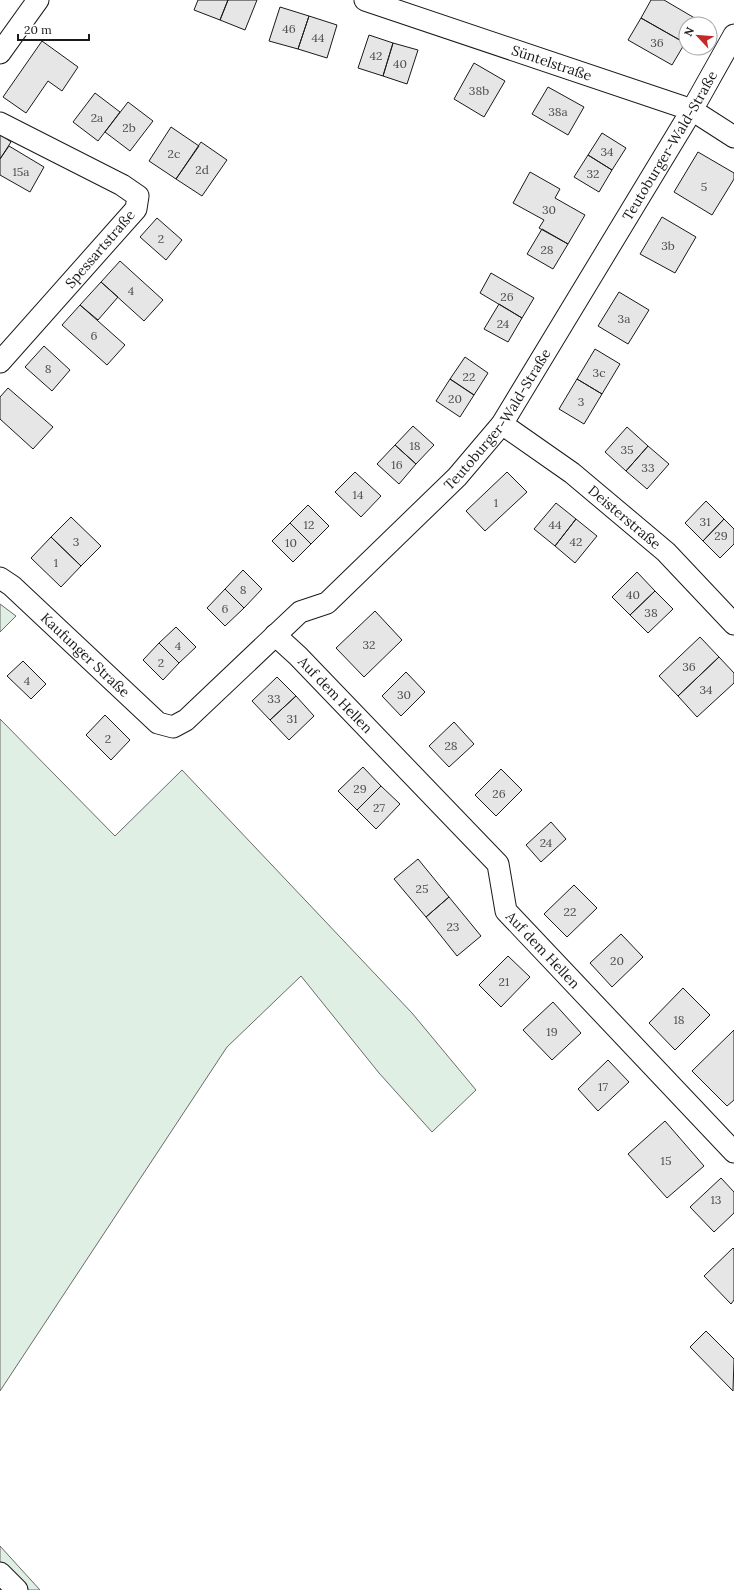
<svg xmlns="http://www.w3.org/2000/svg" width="734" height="1590" font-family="Lora,serif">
	<rect width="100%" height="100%" fill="#fff"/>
	<path fill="#e0efe3" stroke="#6a6a6a" d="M0,604l16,12 -16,16z
		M0,719l115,117 67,-66 230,243 64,77 -44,42 -53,-59 -78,-97 -74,71 -227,344z
		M0,1546l40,44h-40z"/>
	<path fill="#e6e6e6" stroke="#1a1a1a" d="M198,0h30l-8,20 -26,-10z
		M228,0h29l-12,30 -25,-10z
		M651,0h13l34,20 -2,4h-10l-1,19 -44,-25z
		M280,7l29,9 -11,33 -29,-8z
		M309,16l28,9 -10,33 -29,-9z
		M641,18l44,25 -13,22 -44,-25z
		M369,35l24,8 -10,33 -25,-8z
		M42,41l36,26 -16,24 -14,-10 -22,32 -23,-16z
		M393,43l25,7 -11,34 -24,-8z
		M474,63l31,18 -21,36 -30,-18z
		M548,87l36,20 -16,28 -36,-21z
		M95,93l25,19 -22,29 -25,-19z
		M128,102l25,19 -23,30 -25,-19z
		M171,127l28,19 -23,33 -27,-18z
		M602,133l24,15 -14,22 -24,-15z
		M0,134l11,8 -11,17z
		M201,142l26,18 -25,36 -26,-17z
		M9,146l35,21 -14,25 -30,-17v-16z
		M698,152l36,21v6l-22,36 -38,-23z
		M588,155l24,15 -13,22 -25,-15z
		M530,172l30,17 -5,9 30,17 -17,29 -29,-16 5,-8 -31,-17z
		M662,217l34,20 -21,36 -35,-19z
		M157,218l25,22 -16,20 -26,-23z
		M542,229l26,15 -15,25 -26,-15z
		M120,261l43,39 -19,21 -43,-39z
		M491,273l43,25 -12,20 -42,-25z
		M101,282l17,15 -20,23 -18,-15z
		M619,292l30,18 -21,34 -30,-18z
		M499,304l23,14 -14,24 -24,-13z
		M80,305l45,40 -18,20 -45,-40z
		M44,346l26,24 -18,21 -27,-24z
		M595,349l25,15 -18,30 -25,-15z
		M465,357l23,16 -14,22 -24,-16z
		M450,379l24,16 -14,22 -24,-16z
		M577,379l25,15 -18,30 -25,-15z
		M8,388l45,39 -20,22 -33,-30v-22z
		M413,426l21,19 -18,19 -21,-19z
		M627,427l21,19 -22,25 -21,-19z
		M395,445l21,19 -17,20 -22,-20z
		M648,446l21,18 -22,25 -21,-18z
		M355,472l26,24 -20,21 -26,-25z
		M507,472l20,20 -42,39 -19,-20z
		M706,501l18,18 -21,22 -18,-18z
		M556,503l20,16 -21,27 -21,-17z
		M308,505l21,21 -18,18 -21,-21z
		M71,517l30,29 -20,20 -30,-29z
		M576,519l21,17 -22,27 -20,-17z
		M724,519l10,10v15l-14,14 -17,-17z
		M290,523l21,21 -18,18 -21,-21z
		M51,537l30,29 -20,21 -30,-29z
		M243,570l19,19 -18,19 -19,-19z
		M637,572l18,19 -25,24 -18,-18z
		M225,589l19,19 -19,18 -18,-18z
		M655,591l18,18 -25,24 -18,-18z
		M375,611l27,29 -38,37 -28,-29z
		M176,627l20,20 -17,16 -20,-20z
		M700,637l19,20 -41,39 -19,-20z
		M159,643l20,20 -16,17 -20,-20z
		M719,657l15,16v10l-37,34 -19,-21z
		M23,661l23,23 -15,15 -24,-23z
		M406,672l19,20 -24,24 -19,-20z
		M277,677l19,19 -26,24 -18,-19z
		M296,696l18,20 -25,24 -19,-20z
		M105,715l25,25 -19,20 -25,-25z
		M454,722l20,22 -25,23 -20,-21z
		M363,767l18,19 -24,24 -19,-19z
		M501,769l21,21 -26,26 -21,-21z
		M381,786l19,18 -24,25 -19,-19z
		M551,822l15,17 -25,23 -15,-17z
		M418,859l31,38 -23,20 -32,-38z
		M574,885l23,23 -30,29 -23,-23z
		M449,897l32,39 -24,20 -31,-39z
		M621,934l22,23 -31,30 -22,-24z
		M508,956l22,21 -29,30 -22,-22z
		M683,988l27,27 -35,35 -26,-27z
		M553,1002l28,31 -29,27 -29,-30z
		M734,1030v70l-7,6 -35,-35z
		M608,1060l21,22 -31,29 -20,-22z
		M665,1121l39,45 -37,32 -39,-44z
		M721,1178l13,14v21l-20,19 -24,-25z
		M733,1248l1,1v51l-3,4 -27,-28z
		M706,1331l28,28 -1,32 -43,-44z"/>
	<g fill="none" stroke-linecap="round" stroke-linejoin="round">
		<g stroke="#1a1a1a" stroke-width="23">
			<g id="street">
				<path id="s1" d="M365,0l327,110 42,27"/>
				<path d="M0,53l38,-53"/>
				<path d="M0,123l122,62 16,11 -2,13 -136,153"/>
				<path id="s2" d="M502,424l70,49 94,79 68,72"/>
				<path id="s3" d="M0,578l12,8 146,137 15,4 13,-7 114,-108 27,-9 130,-126 45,-53 190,-314 42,-75"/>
				<path id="s4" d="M275,635l23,21 200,208 8,47 228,241"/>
				<path d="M0,1573l17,17"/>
			</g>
		</g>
		<use href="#street" stroke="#fff" stroke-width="21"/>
	</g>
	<g text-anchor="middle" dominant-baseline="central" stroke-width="3" stroke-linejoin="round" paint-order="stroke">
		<g font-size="12" fill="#4d4d4d">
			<text x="289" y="28">46</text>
			<text x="318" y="37">44</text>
			<text x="657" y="42">36</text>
			<text x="376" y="55">42</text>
			<text x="400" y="63">40</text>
			<text x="479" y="90">38b</text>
			<text x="558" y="111">38a</text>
			<text x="97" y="117">2a</text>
			<text x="129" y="127">2b</text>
			<text x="607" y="151">34</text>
			<text x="174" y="153">2c</text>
			<text x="202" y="169">2d</text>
			<text x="21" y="171">15a</text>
			<text x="593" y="173">32</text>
			<text x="704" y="186">5</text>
			<text x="549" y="209">30</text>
			<text x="161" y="238">2</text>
			<text x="668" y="245">3b</text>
			<text x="547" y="249">28</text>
			<text x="131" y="290">4</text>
			<text x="507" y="296">26</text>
			<text x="624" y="318">3a</text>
			<text x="503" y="323">24</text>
			<text x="94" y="335">6</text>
			<text x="48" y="368">8</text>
			<text x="599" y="372">3c</text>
			<text x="469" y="376">22</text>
			<text x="455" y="398">20</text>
			<text x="581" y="401">3</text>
			<text x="415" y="445">18</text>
			<text x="627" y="449">35</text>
			<text x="397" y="464">16</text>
			<text x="648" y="467">33</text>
			<text x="358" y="494">14</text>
			<text x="496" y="502">1</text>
			<text x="705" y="521">31</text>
			<text x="309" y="524">12</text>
			<text x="555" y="524">44</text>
			<text x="721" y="535">29</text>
			<text x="76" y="541">3</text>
			<text x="576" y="541">42</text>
			<text x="291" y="542">10</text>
			<text x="56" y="562">1</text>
			<text x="243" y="589">8</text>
			<text x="633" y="594">40</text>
			<text x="225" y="608">6</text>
			<text x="651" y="612">38</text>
			<text x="369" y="644">32</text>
			<text x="178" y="645">4</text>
			<text x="161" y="662">2</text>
			<text x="689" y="666">36</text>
			<text x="27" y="680">4</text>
			<text x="706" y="689">34</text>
			<text x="404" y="694">30</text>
			<text x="274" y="698">33</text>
			<text x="292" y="718">31</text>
			<text x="108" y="738">2</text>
			<text x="451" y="745">28</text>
			<text x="360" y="788">29</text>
			<text x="499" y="793">26</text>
			<text x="379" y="807">27</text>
			<text x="546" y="842">24</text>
			<text x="422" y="888">25</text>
			<text x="570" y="911">22</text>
			<text x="453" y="926">23</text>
			<text x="617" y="960">20</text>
			<text x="504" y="981">21</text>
			<text x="679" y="1019">18</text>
			<text x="552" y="1031">19</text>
			<text x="603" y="1086">17</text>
			<text x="666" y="1160">15</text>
			<text x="716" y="1199">13</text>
		</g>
		<g font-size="14" fill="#1a1a1a" stroke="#fff">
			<text stroke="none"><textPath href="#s1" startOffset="197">Süntelstraße</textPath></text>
			<text stroke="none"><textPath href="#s3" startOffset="1006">Teutoburger-Wald-Straße</textPath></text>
			<text transform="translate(100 249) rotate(-49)">Spessartstraße</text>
			<text stroke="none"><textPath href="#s3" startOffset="682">Teutoburger-Wald-Straße</textPath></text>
			<text stroke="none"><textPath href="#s2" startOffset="154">Deisterstraße</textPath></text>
			<text stroke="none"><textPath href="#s3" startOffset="115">Kaufunger Straße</textPath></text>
			<text stroke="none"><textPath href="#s4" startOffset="85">Auf dem Hellen</textPath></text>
			<text stroke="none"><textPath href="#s4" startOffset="421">Auf dem Hellen</textPath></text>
		</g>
	</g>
	<g transform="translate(698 36) rotate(296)"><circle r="19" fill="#ffffff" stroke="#a3a3a3"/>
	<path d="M0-3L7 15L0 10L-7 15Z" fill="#c62828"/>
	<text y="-6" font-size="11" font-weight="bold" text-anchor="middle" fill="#1a1a1a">N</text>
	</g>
	<path d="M18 34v6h71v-6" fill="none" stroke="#1a1a1a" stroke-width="2"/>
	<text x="24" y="34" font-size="12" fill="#1a1a1a" stroke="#ffffff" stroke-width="3" paint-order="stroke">20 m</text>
</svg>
